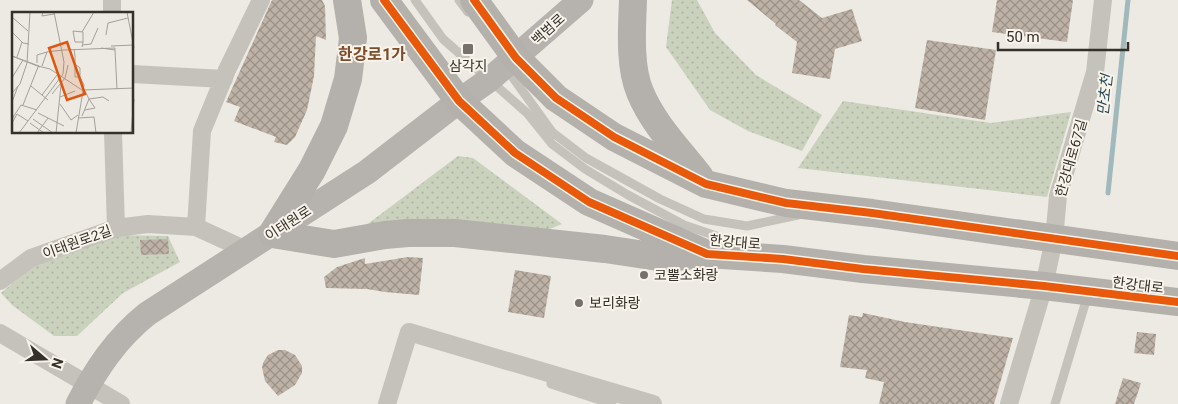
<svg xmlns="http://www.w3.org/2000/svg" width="1178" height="404" font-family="Roboto,'Noto Sans KR',sans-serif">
	<defs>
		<pattern id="park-dots" width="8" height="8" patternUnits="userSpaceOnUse" patternTransform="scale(1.25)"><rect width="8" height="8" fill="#cad2be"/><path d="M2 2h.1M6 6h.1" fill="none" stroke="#aeb5a3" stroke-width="1.8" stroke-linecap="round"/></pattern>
		<pattern id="building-cross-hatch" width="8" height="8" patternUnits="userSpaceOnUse" patternTransform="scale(1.25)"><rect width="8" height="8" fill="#beb2a6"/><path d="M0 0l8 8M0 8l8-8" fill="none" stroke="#9b9187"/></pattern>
	</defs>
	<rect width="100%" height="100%" fill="#eceae3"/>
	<path fill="url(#park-dots)" d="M672,0h25l18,33 41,42 66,40 -20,36 -54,-20 -38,-21 -44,-63z
		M843,101l148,22 80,-11 -24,85 -249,-29z
		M458,156l15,2 89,66 -17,7 -180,-5z
		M118,235l50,1 12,26 -57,31 -46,43h-23l-42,-31 -11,-12 33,-28z"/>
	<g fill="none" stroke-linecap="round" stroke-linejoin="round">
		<path stroke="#a1b8bc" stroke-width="5" d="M1108,193l20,-193"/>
	</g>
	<path fill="url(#building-cross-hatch)" d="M272,0h50l3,6 1,34 -10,-4 -2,40 -7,34 -12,27 -8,8 -13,-3 2,-5 -42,-16 6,-14 -14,-5z
		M747,0h52l23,18 30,-9 10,32 -27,8 -5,30 -38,-6 5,-31 -22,-17 1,-1z
		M997,0h76l-6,42 -75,-10z
		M927,40l69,10 -11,70 -70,-12z
		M168,239l1,15 -28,1 -1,-15z
		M408,257l15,1 -4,37 -34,-3 -18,-3 -41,-1 -2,-11 13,-10 28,-9v6z
		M515,270l36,6 -7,42 -36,-6z
		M863,313l42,9 108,16 -19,66h-115l5,-22 -19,-4 2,-8 -27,-3 9,-52 13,2z
		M1137,332l19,2 -2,21 -20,-2z
		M278,350h7l10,5 7,11v7l-7,12 -17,11 -13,-15 -3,-14 2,-6 4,-6z
		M1123,378l18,5 -7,21h-19z"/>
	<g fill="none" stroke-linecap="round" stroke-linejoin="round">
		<path stroke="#c5c2bc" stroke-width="9" d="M415,0l28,39 84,74 25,31 33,25 43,26 56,30 62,21
			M459,0l9,12
			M506,68l46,64 34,26 74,41 44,20 43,7 51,-11
			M551,384l61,20
			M1055,404l33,-110"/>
		<path stroke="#c5c2bc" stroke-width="18" d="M112,14v-14
			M132,74l92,5
			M113,132l3,96
			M196,227l6,-96 25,-61 34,-70
			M0,281l31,-23 85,-30 32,-4 48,3 50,23
			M0,333l121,71
			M387,404l22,-72 244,72
			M1009,404l35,-118 10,-47 4,-43 37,-124 8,-72"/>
		<path stroke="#b6b2ad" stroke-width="25" d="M78,404c18,-35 38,-65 69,-90l220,-142 92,-71 30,-21 92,-80"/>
		<path stroke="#b4b0ab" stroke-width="28" d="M347,0l6,38 -5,41 -14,47 -22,44 -40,64 62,10 51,-9 23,-2h47l150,16 60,9 40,-4
			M384,0l75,101 56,52 74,49 118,52 76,5 80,10 181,17 134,16
			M474,0l42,58 40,40 58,39 92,47 80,19 86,10 306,43
			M633,0c-1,28 -4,66 7,92 13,32 39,58 60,85"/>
		<g stroke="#f8f4eb" stroke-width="11">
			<path id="cycleway" d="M384,0l75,101 56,52 74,49 118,52 76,5 80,10 181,17 134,16
				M474,0l42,58 40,40 58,39 92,47 80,19 86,10 306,43"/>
		</g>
		<use href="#cycleway" stroke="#e8590c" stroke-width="8"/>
	</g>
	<g fill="#76716b" stroke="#f8f4eb" stroke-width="2">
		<rect x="462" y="43" width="12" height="12" rx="2.5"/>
		<circle cx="644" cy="275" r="5"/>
		<circle cx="579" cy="303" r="5"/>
	</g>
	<g text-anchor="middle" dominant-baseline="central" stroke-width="4" stroke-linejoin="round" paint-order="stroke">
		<g font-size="14" fill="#36302a" stroke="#f8f4eb">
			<text transform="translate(548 29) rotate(-42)">백범로</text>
			<text transform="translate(1071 158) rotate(-74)">한강대로67길</text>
			<text transform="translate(288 223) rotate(-33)">이태원로</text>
			<text transform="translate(77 242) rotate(-20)">이태원로2길</text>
			<text transform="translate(735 242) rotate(5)">한강대로</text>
			<text transform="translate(1138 285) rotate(7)">한강대로</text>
		</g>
		<g font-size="14" fill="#36302a" stroke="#f8f4eb" text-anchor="start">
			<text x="468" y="66" text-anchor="middle">삼각지</text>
			<text x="654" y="275">코뿔소화랑</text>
			<text x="589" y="303">보리화랑</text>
		</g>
		<g font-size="15" font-style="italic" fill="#244854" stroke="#f8f4eb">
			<text transform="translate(1105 95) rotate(-84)">만초천</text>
		</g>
		<g font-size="16" font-weight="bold" fill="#7d4d2b" stroke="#f8f4eb">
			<text x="372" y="54">한강로1가</text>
		</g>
	</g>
	<g transform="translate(12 12)">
		<rect width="121" height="121" fill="#eceae3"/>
		<path fill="none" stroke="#a3a099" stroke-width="1" d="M31,0l-1,4 12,-2M115,0l7,36M0,5l16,14M0,20l11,11 6,1M70,20l12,-20M94,23l2,-12 20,-5M70,33l9,-1 7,-16M99,34l23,-1M70,35l1,-5v-10l-10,-1 2,11h8M62,37l1,7v21h5v-9l-5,-4M103,38l2,39M0,44l27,10M0,44l28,11M5,45l5,-15M25,51v-8l10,-3M26,54l12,3 32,21 52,-2M30,54l5,-14 7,-1 10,-1 51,-2v2l-14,-2M0,66l11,-18M19,74l17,14M0,81l8,-9 7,-21 3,-51M40,82l13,-16 3,-13M30,83l15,-20M48,85l15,-6M77,87l14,-2 6,4M0,90l6,-16M48,92l11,16 7,-5M11,93l15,-38M73,98l10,-2 -6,-9M26,101l26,13M70,104l7,-17 -4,-8M66,106l16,-1 2,16M0,107l9,-14 16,5M21,107l20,14M0,111l5,-9 11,7M18,111l14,10M7,121l44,-59 1,-12 -10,-50M25,121l11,-15M44,121l5,-48M64,121l8,-48 -4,-8M119,121l3,-34"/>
		<path fill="#df570e" fill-opacity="0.15" stroke="#df570e" stroke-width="2.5" d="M55,30l18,52 -18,6 -18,-52z"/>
		<rect width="121" height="121" fill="none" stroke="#36302a" stroke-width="2.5"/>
	</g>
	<g transform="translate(45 359) rotate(109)" stroke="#f8f4eb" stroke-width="4" paint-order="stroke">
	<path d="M0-4L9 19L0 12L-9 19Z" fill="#36302a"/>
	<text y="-8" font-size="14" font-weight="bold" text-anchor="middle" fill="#36302a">N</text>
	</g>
	<path d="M998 42v8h130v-8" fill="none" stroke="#36302a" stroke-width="2.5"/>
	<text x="1006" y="42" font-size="15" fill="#36302a" stroke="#f8f4eb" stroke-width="4" paint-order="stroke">50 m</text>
</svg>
